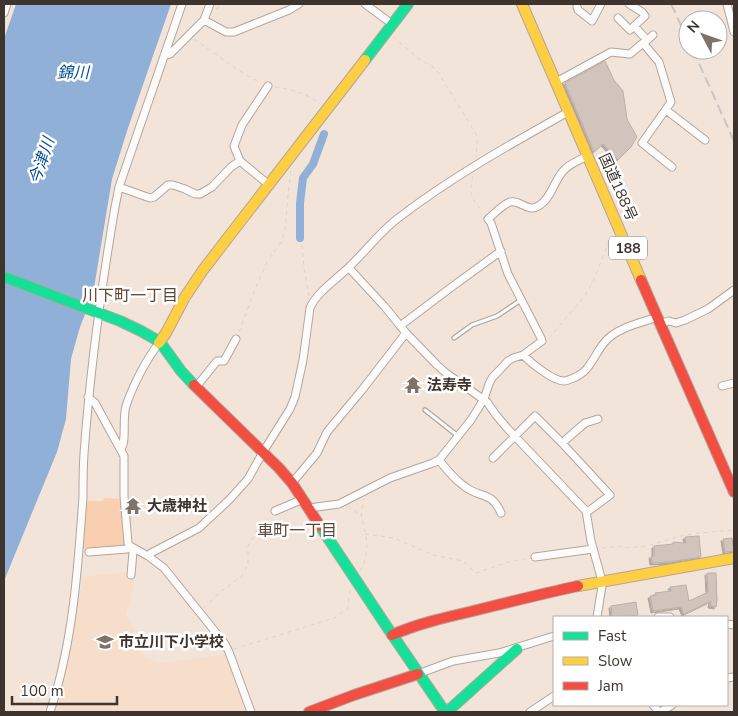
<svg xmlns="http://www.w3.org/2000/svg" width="738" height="716" font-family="'Nunito Sans','Noto Sans JP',sans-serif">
	<defs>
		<filter id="shadow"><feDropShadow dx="-2" dy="2" stdDeviation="0" flood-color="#0004"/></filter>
	</defs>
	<rect width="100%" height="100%" fill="#f3e4d9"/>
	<path fill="#f7decb" d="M133,571l1,12 -8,33 5,7 14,35 17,5 64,-9 22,57 -2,1h-191l9,-29 4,-21 15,-85z"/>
	<path fill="#f9cfaf" d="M104,498l17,1 4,46 -42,4 2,-48h18z"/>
	<path fill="#91b0d8" d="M16,4h155l-43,124 -16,51 -19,115 -13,33 -9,32 -5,60 -9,33 -53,129v-542z"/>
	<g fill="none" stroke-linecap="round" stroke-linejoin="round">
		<path stroke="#91b0d8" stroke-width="8" d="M300,238v-35l3,-25 10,-14 11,-30"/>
	</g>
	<path fill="#d0c4bc" stroke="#bbb0a8" filter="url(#shadow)" d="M605,61l9,19 9,11 4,28 10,18 -6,10 -13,13 -15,-16 -9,8 -29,-69z
		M699,536l2,21 -31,5 -18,1 -1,-7h3v-10l19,-2v-2l13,1 -1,-6z
		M732,538l2,13 -9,1 -2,-13z
		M707,573h9l1,27 -1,7 -6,-1 1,-5 -27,13 -3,-7 -28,4 -3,-15 6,-1 -1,-2 16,-2 -1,-4 16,-2 3,16 19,-9z
		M636,602l2,13 -13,2h-13l-1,-11z"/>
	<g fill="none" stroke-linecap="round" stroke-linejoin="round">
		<g stroke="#b1a69e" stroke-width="5.5">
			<path id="lane" d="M454,338l18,-13 25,-9 24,-16
				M425,410l33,26"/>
		</g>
		<g stroke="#b1a69e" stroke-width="9">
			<path id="street" d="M365,4l27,20
				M727,4l7,28
				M577,7l1,3 14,11 9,-17
				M4,13l3,-9
				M618,18l12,12 15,-14 -3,-4 -13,-8
				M204,20l22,12h8l55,-22 10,-6
				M634,26l13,14
				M644,43l9,-8
				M165,55l5,-1 34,-34 6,-16
				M556,82l55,-30 19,2 13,-11 16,19 12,40 -29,41 30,24
				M666,110l39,30
				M268,184l-28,-23 -6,-15 8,-21 26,-39
				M119,187l31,11 4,-1 14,-12h5l12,4 10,5h5l12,-7 19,-20 9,-6
				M349,268l36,39 21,26 31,32 9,8 41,29 9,13 11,13 79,83 5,30 11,40v5l-5,31
				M661,323l8,-2 7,2 9,-3 23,-11 26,-19
				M400,326l53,-40 48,-35
				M523,355c8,8 31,27 42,26 4,-1 8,-3 11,-4 5,-3 9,-5 12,-10 8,-10 12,-23 23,-31 14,-10 31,-14 47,-19
				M722,386l12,-3
				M196,387l21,-26h7l12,-22
				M88,397l7,6 29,53v40l4,47 2,3 18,10 16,12 61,76 4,8 22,60
				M562,443l23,-20 13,-4
				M121,449c6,-9 1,-30 5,-43 7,-21 20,-46 33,-63
				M493,458l42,-42 27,27 48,52 -20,15 -4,1
				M439,460c7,9 15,19 25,26 16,13 27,4 37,27
				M292,483l25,-30 10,-21 35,-42 44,-57
				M309,508l30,-4 51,-26 43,-15 6,-3 32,-40 13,-21 5,-15 3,-6 16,-17 5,-3 10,-3 19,-14 -1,-3 -33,-64 -17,-51 -3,-4c7,-6 14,-14 22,-17 11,-3 17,12 30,3 11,-7 15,-26 24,-35 7,-7 15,-10 24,-14
				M275,511l28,-12
				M89,552l38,-3 3,-3
				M148,556l3,-3 48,-25 30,-28 19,-21 15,-27 27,-43 5,-12 8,-37 7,-52c6,-15 27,-29 39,-41 16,-15 30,-34 48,-48 53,-41 112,-74 171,-107
				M535,557l58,-8
				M131,575l2,-23 2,-3
				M658,617h12
				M727,624l7,1
				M418,674l35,-13 46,-8 55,-17
				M727,678l7,-1
				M653,705l6,7
				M50,712c23,-69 28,-143 33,-216 0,-14 0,-28 1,-42 6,-83 17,-165 31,-247l4,-20 63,-183
				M530,712l24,-16
				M660,712l12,-7"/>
		</g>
		<g stroke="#b1a69e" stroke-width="12">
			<path id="fast" d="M365,60l43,-56
				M4,277l116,44 21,10 14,8 8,7 18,25 13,14
				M320,526l67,101 58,85
				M447,712l70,-63"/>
		</g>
		<g stroke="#b1a69e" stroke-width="12">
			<path id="slow" d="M522,4l119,276
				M159,343l7,-10 19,-36 18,-27 162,-210
				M578,586l156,-28"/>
		</g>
		<g stroke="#b1a69e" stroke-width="12">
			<path id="jam" d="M641,280l93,212
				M194,385l85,83 13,15 28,43
				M392,635c25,-11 51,-17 77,-23 36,-9 72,-18 109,-26
				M309,712l45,-17 64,-21"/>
		</g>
		<path stroke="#d9d4d0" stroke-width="1" stroke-dasharray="4 4" stroke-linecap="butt" d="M216,9l6,-5
			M393,37l26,22 9,5 8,5 40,65 1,7 -1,16
			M194,39l50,35 17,9
			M275,87c16,2 32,6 45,17
			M473,176c-5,19 -2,22 10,36
			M302,245l2,22 5,29
			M239,332l17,-45 11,-25 15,-21 3,-10 3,-36 3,-26
			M549,338l35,-41 9,-15 18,-46
			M348,506l13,10 3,-17
			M365,534l29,4 39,17 30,6 13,12 32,-11 21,-4
			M602,548l17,-2 6,2 22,-2 30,-9 22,-4 35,-3
			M360,571c11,-20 7,-34 1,-55
			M204,608l15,-15 24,-18 5,-11v-18l8,-14 14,-16
			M234,649l100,-31 14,-10 2,-18"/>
		<use href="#lane" stroke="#fdfbf9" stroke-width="3"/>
		<use href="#street" stroke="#fdfbf9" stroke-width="7"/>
		<use href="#fast" stroke="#16e098" stroke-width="10"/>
		<use href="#slow" stroke="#ffcf43" stroke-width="10"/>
		<use href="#jam" stroke="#f24e42" stroke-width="10"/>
		<path stroke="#cac6c3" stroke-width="2" stroke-dasharray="10 5" stroke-linecap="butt" d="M671,4l17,36
			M693,50l41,91"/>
	</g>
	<defs>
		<g id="temple-bare" transform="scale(1.35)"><path d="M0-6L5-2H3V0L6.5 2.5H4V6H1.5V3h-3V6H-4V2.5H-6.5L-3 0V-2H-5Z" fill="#7e7269" stroke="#fff" stroke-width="2.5" paint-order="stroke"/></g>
		<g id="school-bare" transform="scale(1.35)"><path d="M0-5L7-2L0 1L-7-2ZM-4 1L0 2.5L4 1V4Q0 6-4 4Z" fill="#7e7269" stroke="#fff" stroke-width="2.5" paint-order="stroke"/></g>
	</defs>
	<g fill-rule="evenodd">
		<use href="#temple-bare" x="413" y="385"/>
		<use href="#temple-bare" x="133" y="506"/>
		<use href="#school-bare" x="105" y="642"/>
	</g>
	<g text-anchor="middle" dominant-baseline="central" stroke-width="5" stroke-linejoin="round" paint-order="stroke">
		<rect fill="#fff" stroke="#79716c" stroke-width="1" x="609" y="236.5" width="38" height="23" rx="4"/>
		<g font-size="14" font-weight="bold" fill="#3f342d">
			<text x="628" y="248">188</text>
		</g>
		<g font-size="15" fill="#3f342d" stroke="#fff">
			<text transform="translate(618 187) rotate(66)">国道188号</text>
		</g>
		<g font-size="15" font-weight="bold" fill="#3f342d" stroke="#fff" text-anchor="start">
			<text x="427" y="385">法寿寺</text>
			<text x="147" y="506">大歳神社</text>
			<text x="119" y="642">市立川下小学校</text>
		</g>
		<g font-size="16" font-style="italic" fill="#034e99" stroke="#fff">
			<text x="73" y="73">錦川</text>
			<text transform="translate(42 161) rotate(-72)">今津川</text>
		</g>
		<g font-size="16" fill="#5c4635" stroke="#fff">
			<text x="130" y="296">川下町一丁目</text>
			<text x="297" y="531">車町一丁目</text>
		</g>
	</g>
	<rect width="738" height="716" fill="none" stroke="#3f342d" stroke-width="10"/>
	<rect x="553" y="616" width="175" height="90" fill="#ffffff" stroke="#b2aeab"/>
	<rect x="563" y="632" width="25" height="8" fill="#16e098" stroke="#b2aeab"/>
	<text x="598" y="641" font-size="15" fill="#3f342d">Fast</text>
	<rect x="563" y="657" width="25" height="8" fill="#ffcf43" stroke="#b2aeab"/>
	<text x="598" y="666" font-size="15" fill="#3f342d">Slow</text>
	<rect x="563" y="682" width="25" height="8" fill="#f24e42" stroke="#b2aeab"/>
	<text x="598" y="691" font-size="15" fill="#3f342d">Jam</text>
	<g transform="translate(703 35) rotate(311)"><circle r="24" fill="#ffffff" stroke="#b2aeab"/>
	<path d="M0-4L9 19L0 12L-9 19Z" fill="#7e7269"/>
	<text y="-8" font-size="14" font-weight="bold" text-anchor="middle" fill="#3f342d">N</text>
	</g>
	<path d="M12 696v8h105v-8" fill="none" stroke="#3f342d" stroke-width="2.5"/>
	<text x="20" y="696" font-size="15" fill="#3f342d" stroke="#ffffff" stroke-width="4" paint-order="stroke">100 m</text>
</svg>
